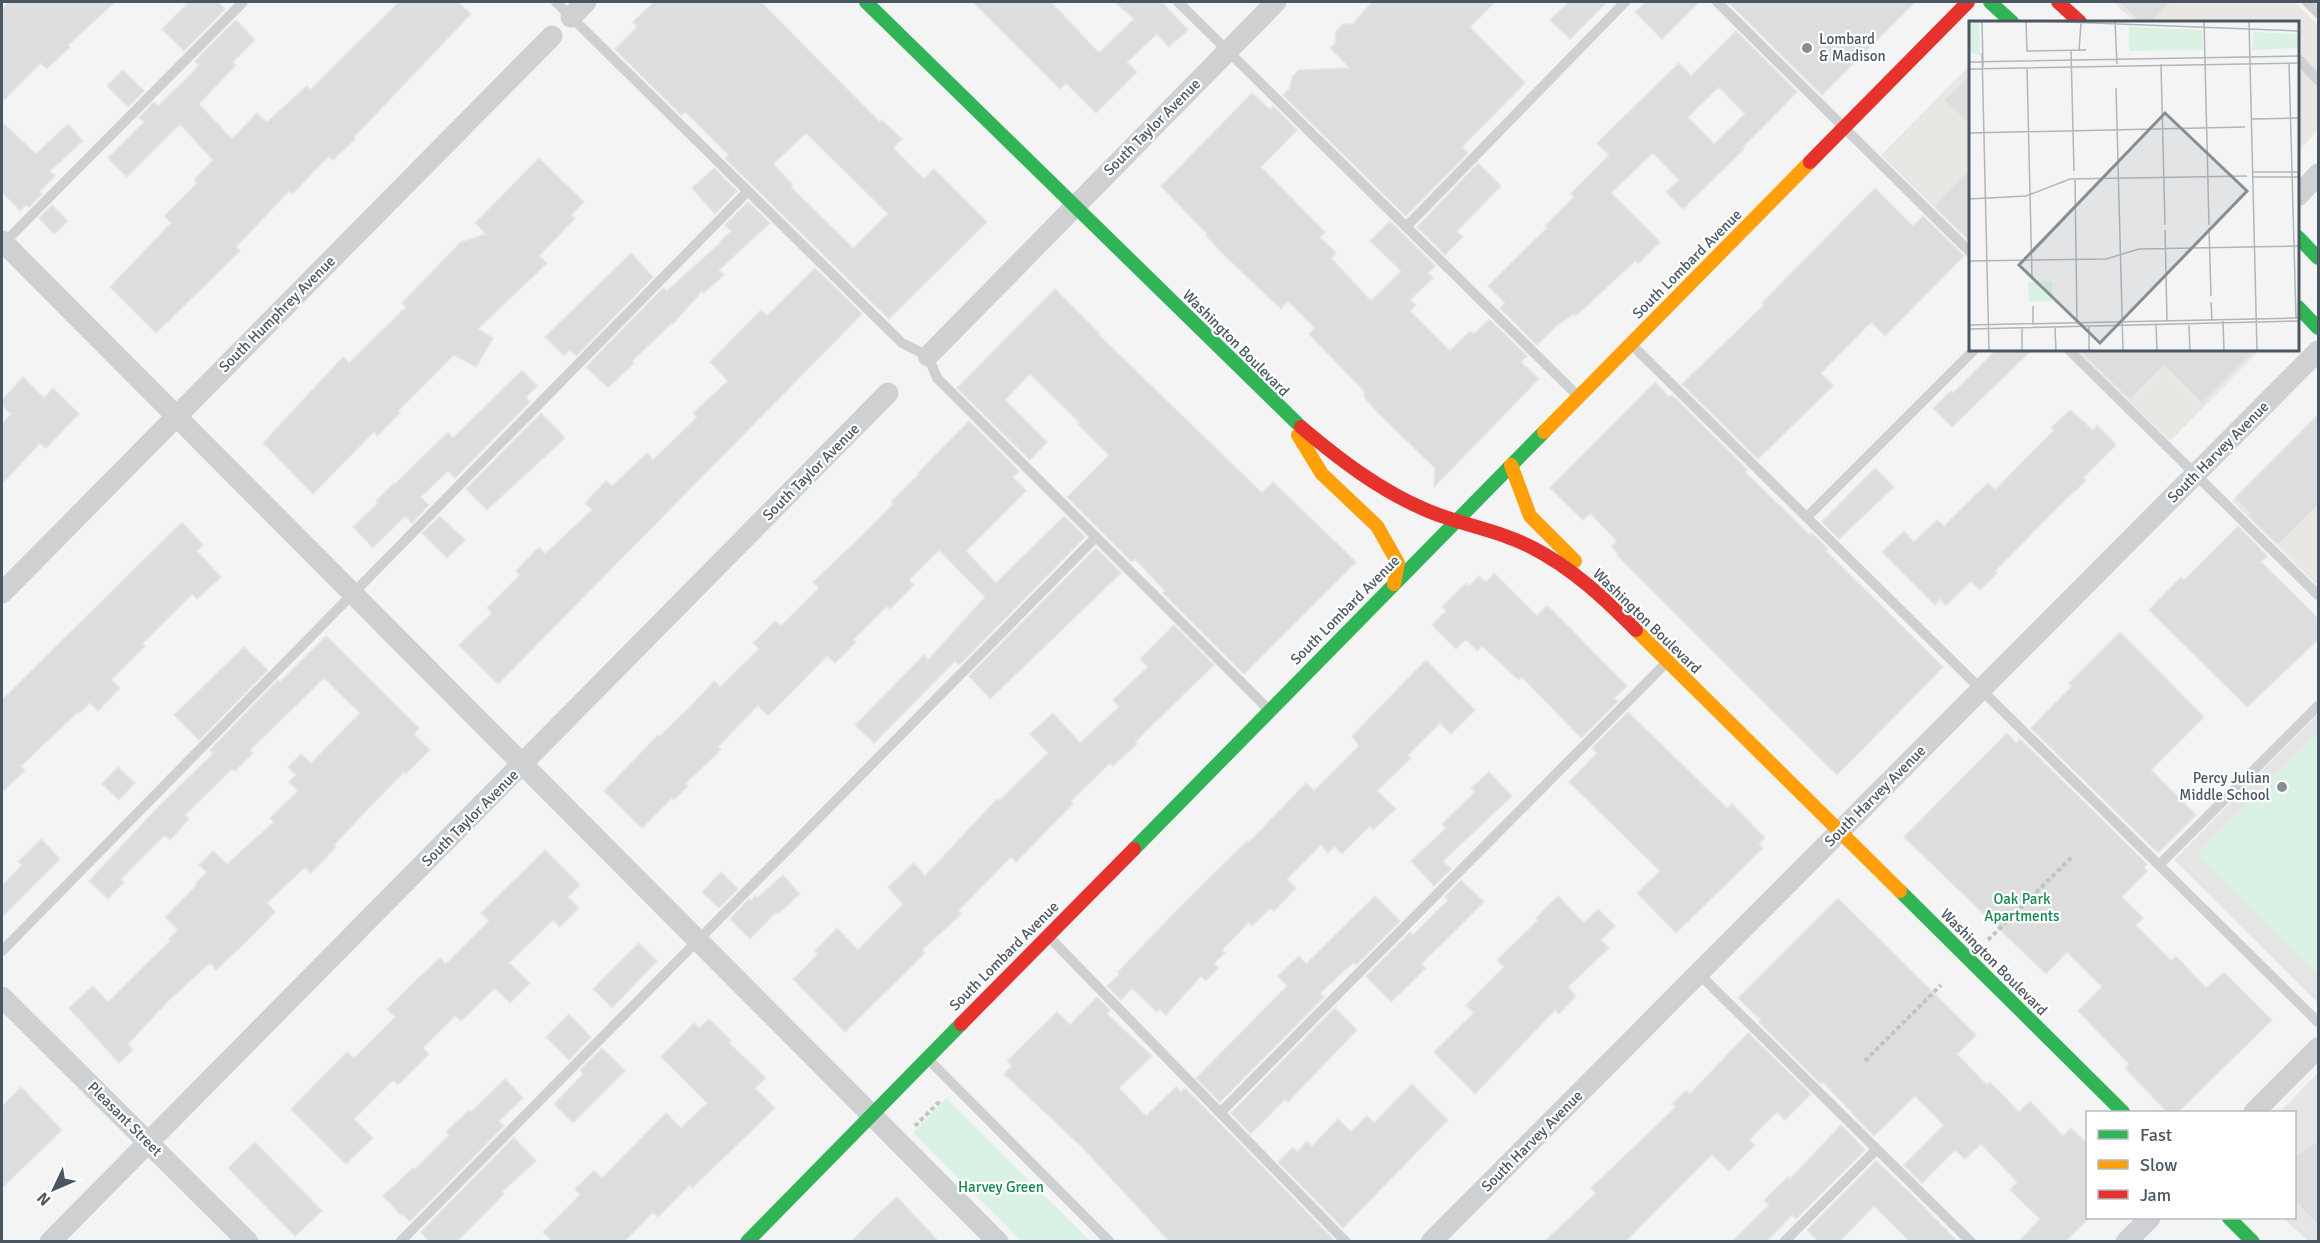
<svg xmlns="http://www.w3.org/2000/svg" width="2320" height="1243" font-family="Signika,sans-serif">
	<rect width="100%" height="100%" fill="#f4f4f4"/>
	<path fill="#e8e7e3" d="M2113,2h182l23,23v105l-20,22v-130h-163z
		M1970,65v178l-89,-88z
		M2077,350h183l-90,91z
		M2318,413v173l-86,-85z"/>
	<path fill="#e6e5e6" d="M2318,714v289l-144,-143z
		M2318,1073v168h-10l-25,-23h11v-106h-14z"/>
	<path fill="#d9f2e3" d="M2318,732v243l-121,-121z
		M946,1098l144,143h-69l-108,-108z"/>
	<path fill="#ddddde" stroke="#e5e6e7" stroke-width="1.5" fill-rule="evenodd" d="M9,2h106l-47,43 2,2 -23,22 -6,-6 -39,39v-93z
		M189,2h29l7,7 -41,42 -22,-22z
		M399,2h59l13,12 -117,123 1,2 -22,21 -4,-4 -37,38 -3,-3 -53,56 4,4 -84,82 -46,-46 61,-64 -7,-7 33,-33 -3,-3 19,-20 -33,-36 -53,53 -19,-19 36,-36 -5,-4 15,-16 4,4 28,-27 13,-14 -4,-4 41,-41 19,20 -22,22 3,3 -37,39 33,35 25,-26 10,9 40,-36 3,4z
		M654,2h107l119,120 2,-2 20,19 -9,9 31,31 10,-10 53,53 -98,97 -164,-161 4,-3 -44,-43 -4,3 -66,-66 22,-22 -4,-5zM806,133l82,81 -35,34 -62,-61 2,-2 -20,-21z
		M973,2h78l48,51 35,-34 -19,-17h47l26,28 -19,17 -12,-13 -30,28 10,10 -41,41 -30,-30 -6,6z
		M1372,2h123l-25,25 55,56 -63,64 6,6 -62,63 -123,-121 7,-7 2,-11 7,-7 51,-2 -20,-20 5,-5 1,-11 7,-8h10z
		M1569,2h38l-37,37 -20,-19z
		M1646,2h53l-37,37 -27,-27z
		M1728,2h187l-93,93z
		M2119,2h52l-20,20h-11z
		M1736,31l61,61 -54,55 1,2 -61,60 -17,-17 13,-12 -26,-27 -42,40 49,49 -22,22 -3,-3 -59,55 -2,-2 -19,13 -18,18 -37,-37 5,-5 -17,-17 59,-58 -2,-2 29,-29 -3,-4 38,-38 -12,-12 82,-80 12,13zM1719,87l26,27 -31,30 -26,-27z
		M123,70l21,21 -16,16 -21,-21z
		M1971,74v52l-27,-26z
		M1252,93l18,17 3,-4 24,24 -36,37 64,65 -5,5 16,16 -5,5 40,43 30,-30 -31,-30 20,-20 45,45 -7,7 5,5 -23,22 6,5 -6,6 40,40 20,-20 4,3 15,-15 38,37 -6,6 18,17 -105,108 1,-19 -57,-55 -14,-16v-6l-55,-57 6,-6 -27,-27 -7,8 -55,-52 -20,-21 1,-2 -46,-48z
		M2,122l34,32 32,-30 15,17 -33,30 5,5 -16,16 3,2 -13,13 -3,-2 -6,6 -18,-19z
		M539,158l45,44 -13,13 4,3 -36,38 8,7 -69,66 15,9 -17,29 -22,-12 -56,56 2,2 -23,23 -3,-4 -61,62 -50,-51 80,-86 6,6 57,-56 -4,-4 59,-61 25,-8 -11,-11z
		M1478,163l23,23 -44,45 6,6 -18,18 -28,-28z
		M714,168l23,23 -22,23 -23,-26z
		M1971,168v74l-37,-36z
		M1875,188l38,38 10,-10 41,40 -79,80 -14,-14 -50,51 12,13 -75,73 -76,-75 82,-79 -2,-2z
		M748,202l22,21 -51,47 5,5 -20,18 -2,-2 -29,33 -1,-1 -40,38 2,2 -26,25 -22,-21 77,-79 4,3 54,-49 -1,-1 11,-10 -6,-6z
		M52,205l16,16 -14,13 -15,-16z
		M631,253l22,24 -77,79 -6,-6 -6,6 -19,-19z
		M815,268l47,46 -364,370 -39,-39 33,-32 -5,-5 33,-33 -4,-4 23,-24 6,7 47,-44 -7,-7 21,-22 6,5 35,-33 6,7 44,-43 -4,-4 35,-32 -18,-19 51,-52 6,6z
		M1055,289l45,45 -1,1 163,158 11,-11 83,80 -112,112 -81,-81 2,-2 -30,-32 -3,3 -65,-65 42,-42 -31,-31 2,-1 -50,-49 -25,26 42,42 -17,18 -73,-72z
		M1996,350h36l-80,77 -19,-19 18,-17 2,2z
		M2079,350h177l-54,54 -38,-38 -34,34z
		M522,370l15,16 -11,11 4,5 -75,76 -7,-7 -27,26 8,8 -17,18 -7,-7 -32,32 -20,-21 25,-24 -2,-2 18,-18 1,1 53,-52 5,6z
		M23,377l21,21 9,-10 26,26 -33,34 -6,-5 -38,41v-60l9,-10 -9,-9v-5z
		M1655,382l14,15 3,-2 75,74 -2,3 65,63 2,-2 16,16 -2,2 117,116 -106,108 -220,-220 1,-1 -7,-8 6,-5 -27,-28 -7,7 -33,-32z
		M2070,410l23,20 4,-5 19,20 -33,33 3,3 -21,19 -70,71 2,2 -17,17 -9,-9 -25,25 -6,-7 -5,6 -53,-53 22,-21 10,11 23,-22 7,6 44,-43 7,7 59,-60 -3,-2z
		M541,413l24,25 -78,72 -21,-21z
		M2319,414v90l-41,41 -30,-29 2,-2 -15,-16z
		M969,421l50,50 -6,6 13,14 -60,60 30,32 68,-67 21,21 -126,128 -4,-4 -81,82 -19,-18 69,-70 4,5 57,-63 -46,-47 -30,30 5,5 -24,24 -3,-3 -34,34 3,2 -21,21 -8,-7 -59,60 -10,-11 -40,42 3,3 -36,34 3,2 -14,14 -2,-2 -30,30 -38,-37 54,-56 2,1 34,-33 20,-22 6,6 39,-38 -6,-6 22,-22 6,5 38,-38 -6,-6 53,-50 27,-28 -2,-2 28,-28 -1,-1z
		M1875,468l19,19 -55,52 -17,-17z
		M440,516l25,24 -18,18 -25,-25z
		M182,522l21,23 -6,6 24,26 -24,22 -5,-5 -50,50 3,2 -34,34 9,8 -22,23 -8,-8 -12,11 -1,-1 -56,53 4,5 -23,21v-92z
		M2238,526l29,30 -6,6 58,57v20l-72,68 -98,-97 32,-33 3,3z
		M1096,548l25,25 -131,126 -21,-23z
		M1494,573l43,43 10,-11 80,81 -13,12 4,3 -37,37 -59,-61 -3,3 -37,-34 -5,5 -11,-12 -10,10 -24,-24 14,-14 -4,-4 24,-24 3,3 10,-10 7,6z
		M1174,625l40,40 -79,77 2,2 -24,22 -3,-3 -39,38 2,3 -57,58 -5,-5 -53,54 3,3 -39,36 3,3 -80,79 -52,-53 25,-25 -3,-3 22,-23 21,22 45,-46 -15,-17 26,-24 11,13 72,-77 2,2 49,-48 -18,-19 23,-21 27,30 39,-36 -6,-7 35,-33 -8,-8z
		M2120,632l84,85 -53,53 45,45 -38,38 -127,-125 41,-42 -3,-3z
		M326,636l93,92 -5,6 16,16 -24,24 -2,-2 -41,42 -29,31 2,2 -25,26 -6,-6 -38,36 8,9 -25,26 -34,32 -6,-7 -41,37 -41,44 5,6 -14,13 -50,-55 24,-22 15,16 62,-61 -1,-2 9,-9 -13,-13 32,-32 -2,-1 12,-12 -8,-7 14,-14 14,13 47,-42 -4,-4 28,-27 -9,-9 7,-7 -8,-8 13,-13 10,9 49,-50 -36,-35 -74,72 3,3 -18,18 -3,-2 -47,46 4,4 -19,21 -5,-5 -44,44 3,3 -16,17 -19,-18 70,-75 54,-52 -3,-4 68,-70 2,2z
		M244,647l24,23 -69,70 -25,-25z
		M1426,660l49,50 -24,24 -11,-11 -32,32 3,3 -34,33 19,18 -23,21 -3,-4 -28,28 -8,-8 -6,7 -7,-8 -34,34 9,9 -22,23 -4,-3 -18,18 -3,-4 -27,28 3,3 -11,10 4,5 -12,13 -5,-5 -35,39 -6,-6 -3,3 -25,-24 -11,12 -14,-14 13,-12 -2,-2 60,-63 69,-68 2,1 57,-59 8,8 45,-45 -7,-10z
		M1628,712l99,96 5,-4 33,34 -6,6 4,4 -87,85 -39,-40 23,-22 -91,-89 28,-29 -5,-5z
		M2007,733l9,10 4,-4 127,125 -3,4 3,3 -25,26 21,21 -7,7 35,36 5,-5 30,32 18,-16 48,48 -95,93h-9l-43,-45 4,-4 -51,-53 24,-24 -35,-35 -21,22 -142,-137z
		M118,767l17,16 -16,17 -17,-16z
		M1489,772l23,24 -69,65 8,8 -17,17 -23,-25 35,-33 -4,-4 33,-32 -4,-4z
		M41,839l19,20 -58,58v-31l20,-21 -4,-3z
		M545,850l35,35 -12,12 11,11 -19,19 -7,-7 -44,43 21,20 -20,20 -15,-15 -34,33 -6,-5 -32,32 6,6 -31,31 -5,-5 -39,39 19,19 -27,26 -55,-55 56,-57 7,6 41,-41 -8,-8 23,-23 30,-28 6,6 43,-43 -8,-8z
		M721,872l17,17 -19,19 -17,-16z
		M783,875l17,19 -22,20 -2,-2 -26,27 -20,-20 19,-20 2,2 4,-5 2,2z
		M1461,880l23,22 -63,62 5,4 -35,34 -25,-26 44,-44 3,3 35,-35 -3,-3z
		M1375,896l25,25 -44,44 -3,-2 -33,30 4,4 -104,105 -24,-24 91,-92 -9,-10 21,-20 7,8z
		M1558,896l26,27 14,-14 17,17 -14,14 8,8 -41,39 8,9 -17,18 -4,-4 -80,84 -41,-42 40,-39 -8,-8 38,-38 -7,-7 41,-40 -2,-2z
		M1838,898l138,137 -19,19 30,31 3,-3 29,30 11,-11 33,35 8,-8 17,16v75l-23,23h-47l22,-23 -30,-29 7,-8 -36,-38 -16,15 -10,-9 -33,33 -18,-18 40,-40 -29,-29 -41,40 -51,-54 -2,2 -62,-62 2,-2 -23,-22z
		M639,943l18,18 -45,47 -19,-19z
		M1097,997l13,13 -3,4 45,42 -33,32 27,28 30,-29 5,5 4,-4 148,151 -3,3h-160l-88,-95 -78,-73 8,-8 -5,-5 50,-49 13,13z
		M1335,1008l22,22 -69,72 -3,-3 -34,35 -20,-21z
		M569,1014l22,23 -22,23 -23,-23z
		M709,1019l22,22 -2,2 37,35 -11,10 20,20 -83,80 -2,-3 -32,32 -5,-5 -29,30h-71l-10,-10 37,-37 -5,-6 19,-19 8,8 64,-65 15,15 26,-25 -46,-46 33,-34 5,5z
		M1748,1033l63,61 -26,26 -8,-8 -28,28 6,5 -26,26 -17,-17 -87,88h-81l52,-49 -5,-5 85,-81 -4,-3 14,-14 4,4z
		M602,1048l23,23 -52,52 -19,-19 29,-30 -3,-4z
		M505,1079l18,19 -24,23 5,5 -94,95 -8,-7 -1,1 -18,-19 30,-28 1,2 35,-35 -3,-3 23,-22 2,2z
		M1412,1084l36,36 -105,108 -65,-66 15,-15 4,5 10,-11 5,5 26,-27 13,13 16,-16 7,7z
		M21,1087l41,43 -60,58v-82z
		M1841,1125l24,25 -69,69 -4,-4 -26,27h-34l37,-37 -5,-5 24,-23 2,2z
		M514,1137l22,24 -34,31 2,2 -48,48h-26l-9,-10z
		M2319,1140v86l-24,-24v-47z
		M255,1142l67,69 -27,25 -67,-68z
		M1876,1161l35,33 47,48h-48l-36,-36 -35,36h-20l-12,-12z
		M897,1197l42,45h-88l22,-23z"/>
	<g fill="none" stroke-linecap="round" stroke-linejoin="round">
		<path stroke="#bcc7c4" stroke-width="4" stroke-dasharray="4.5 3" stroke-linecap="butt" d="M1988,940l84,-83
			M1865,1061l76,-76
			M915,1126l26,-26"/>
		<path stroke="#ced0d2" stroke-width="10" d="M556,2l346,341 26,13 9,22 331,331
			M1178,2l401,395
			M1717,2l253,250
			M2307,2l11,11
			M2298,59l20,21
			M1406,227l219,-225
			M2,245l241,-243
			M1631,344l687,678
			M2069,350l249,245
			M1807,517l167,-167
			M2159,865l159,-159
			M1049,937l297,305
			M2,951l746,-760
			M1698,973l273,269
			M928,1059l182,183
			M1220,1113l447,-451
			M400,1242l696,-705
			M1784,1242l92,-92"/>
		<path stroke="#ced0d2" stroke-width="21" d="M571,17l15,-15
			M2298,196l20,-22
			M2,241l996,1001
			M928,356l348,-354
			M2,593l550,-557
			M2,997l246,245
			M2254,1112l64,-64
			M50,1242l838,-849
			M1431,1242l887,-891
			M2126,1242l24,-24"/>
		<path stroke="#30b455" stroke-width="14" d="M866,2l435,425
			M1990,2l22,20
			M2298,237l20,21
			M2298,307l20,21
			M1134,849l410,-417
			M1900,891l223,221
			M2229,1218l24,24
			M747,1242l214,-218"/>
		<path stroke="#ff9f0a" stroke-width="14" d="M1544,432l266,-270
			M1298,435l24,39 55,52 21,37 -4,21
			M1511,465l19,51 45,45
			M1636,630l264,261"/>
		<path stroke="#e5322d" stroke-width="14" d="M2058,2l22,20
			M1810,162l158,-160
			M1301,427c38,32 78,63 125,83 35,15 73,20 107,38 39,20 72,51 103,82
			M961,1024l173,-175"/>
	</g>
	<g fill="#868d94" stroke="#fff" stroke-width="2">
		<circle cx="1807" cy="48" r="6"/>
		<circle cx="2282" cy="787" r="6"/>
	</g>
	<g text-anchor="middle" dominant-baseline="central" stroke-width="4.5" stroke-linejoin="round" paint-order="stroke">
		<g font-size="15" fill="#4a5661" stroke="#fff" text-anchor="start">
			<text x="1819" y="39">Lombard<tspan x="1819" dy="17">&amp; Madison</tspan></text>
			<text x="2270" y="778" text-anchor="end">Percy Julian<tspan x="2270" dy="17">Middle School</tspan></text>
		</g>
		<g font-size="15" fill="#4a5661" stroke="#fff">
			<text transform="translate(1152 127) rotate(-45)">South Taylor Avenue</text>
			<text transform="translate(1687 264) rotate(-45)">South Lombard Avenue</text>
			<text transform="translate(277 314) rotate(-45)">South Humphrey Avenue</text>
			<text transform="translate(1236 343) rotate(45)">Washington Boulevard</text>
			<text transform="translate(2218 452) rotate(-45)">South Harvey Avenue</text>
			<text transform="translate(811 472) rotate(-45)">South Taylor Avenue</text>
			<text transform="translate(1345 610) rotate(-45)">South Lombard Avenue</text>
			<text transform="translate(1647 621) rotate(44)">Washington Boulevard</text>
			<text transform="translate(1875 796) rotate(-45)">South Harvey Avenue</text>
			<text transform="translate(470 818) rotate(-45)">South Taylor Avenue</text>
			<text transform="translate(1004 956) rotate(-45)">South Lombard Avenue</text>
			<text transform="translate(1994 962) rotate(45)">Washington Boulevard</text>
			<text transform="translate(125 1119) rotate(45)">Pleasant Street</text>
			<text transform="translate(1532 1141) rotate(-45)">South Harvey Avenue</text>
		</g>
		<g font-size="15" fill="#17864f" stroke="#fff">
			<text x="2022" y="899">Oak Park<tspan x="2022" dy="17">Apartments</tspan></text>
			<text x="1001" y="1187">Harvey Green</text>
		</g>
	</g>
	<g transform="translate(1969 21)">
		<rect width="330" height="330" fill="#f4f4f4"/>
		<path d="M0,0l10,1 1,33 -11,-2zM160,6l73,3 1,20 -74,1zM285,11l45,2v14l-47,2zM83,260v20l-23,1 -1,-20z" fill="#d9f2e3"/>
		<path fill="none" stroke="#b0b5b9" stroke-width="1.5" d="M13,0l1,46M57,0l1,30 59,-1M72,0l258,10M146,0l2,43M235,0l5,204M280,0l8,330M110,29l2,-27M102,30l3,120M13,32l7,298M0,41l330,-6M320,42l7,255M192,43l4,161M58,47l5,210M0,48l330,-6M147,67l7,263M283,98l47,-1M0,112l276,-6M284,151h46M284,156h46M106,158l2,145M0,178l57,-3 44,-17 177,-3M240,207l2,68M196,209l2,91M0,240l137,-2 33,-10 160,-3M242,281l1,19M64,285v19M254,300l1,30M0,304l330,-7M187,304l1,26M220,304l1,26M120,306v24M53,307v23M86,307l1,23M0,308l330,-8"/>
		<path fill="#868d94" fill-opacity="0.15" stroke="#868d94" stroke-width="3" d="M196,92l82,78 -147,152 -81,-78z"/>
		<rect width="330" height="330" fill="none" stroke="#4a5661" stroke-width="3"/>
	</g>
	<rect width="2320" height="1243" fill="none" stroke="#4a5661" stroke-width="6"/>
	<rect x="2086" y="1111" width="210" height="108" fill="#ffffff" stroke="#b7bbc0" stroke-width="1.5"/>
	<rect x="2098" y="1130" width="30" height="9" fill="#30b455" stroke="#b7bbc0" stroke-width="1.5"/>
	<text x="2140" y="1141" font-size="18" fill="#4a5661">Fast</text>
	<rect x="2098" y="1160" width="30" height="9" fill="#ff9f0a" stroke="#b7bbc0" stroke-width="1.5"/>
	<text x="2140" y="1171" font-size="18" fill="#4a5661">Slow</text>
	<rect x="2098" y="1190" width="30" height="9" fill="#e5322d" stroke="#b7bbc0" stroke-width="1.5"/>
	<text x="2140" y="1201" font-size="18" fill="#4a5661">Jam</text>
	<g transform="translate(54 1189) rotate(226)" stroke="#ffffff" stroke-width="4.5" paint-order="stroke">
	<path d="M0-4.5L10 22L0 15L-10 22Z" fill="#4a5661"/>
	<text y="-9" font-size="16" font-weight="bold" text-anchor="middle" fill="#4a5661">N</text>
	</g>
</svg>
